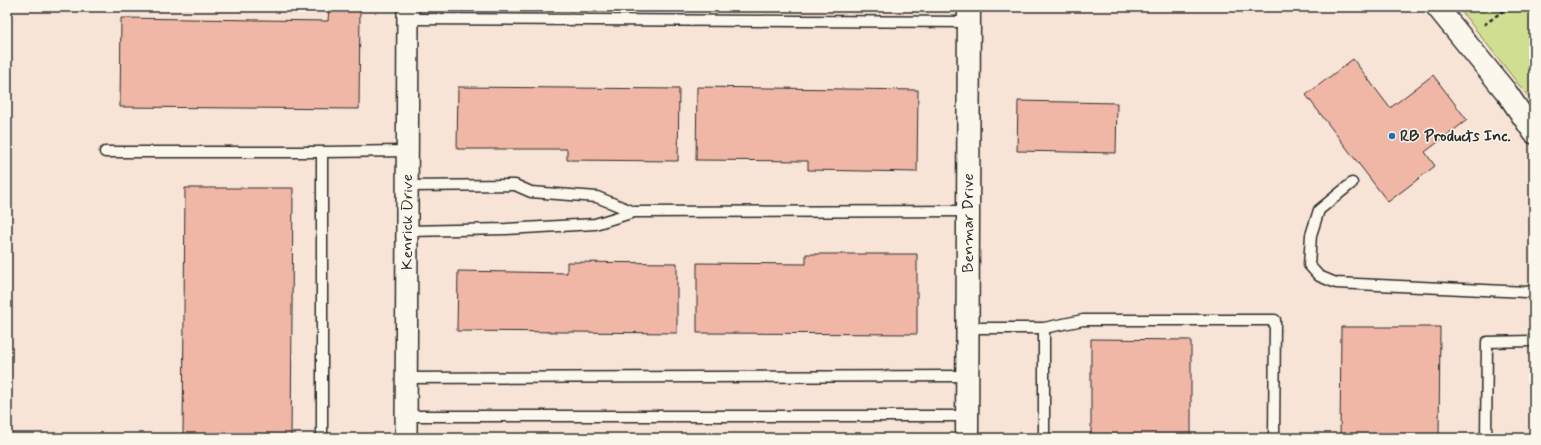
<svg xmlns="http://www.w3.org/2000/svg" width="1541" height="445" font-family="Mynerve,sans-serif">
	<rect width="100%" height="100%" fill="#f8e4d7"/>
	<filter id="ink" filterUnits="userSpaceOnUse"><feTurbulence type="fractalNoise" baseFrequency=".025" numOctaves="2"/><feDisplacementMap in="SourceGraphic" scale="8" xChannelSelector="R" yChannelSelector="G"/><feConvolveMatrix kernelMatrix="1 2 1 2 8 2 1 2 1" color-interpolation-filters="sRGB"/></filter>
	<g filter="url(#ink)">
		<path fill="#d0de92" stroke="#7e845e" d="M1458,7h76v97z"/>
		<path fill="#f0b7a6" stroke="#2b2b2b" d="M329,7h31l-1,102 -239,-2 1,-89 207,3z
			M1353,59l37,49 43,-33 34,45 -42,32 10,14 -47,36 -82,-107z
			M458,87l221,2 -1,72 -111,-1v-11h-110z
			M697,87l221,3 -1,82 -109,-2v-9l-112,-1z
			M1018,101l99,2 -1,50 -99,-2z
			M185,188h108l-2,250h-108z
			M806,254h111v80l-220,-1v-70l109,1z
			M567,262l110,1v70l-220,-2 1,-60 109,2z
			M1341,327h99l-1,111h-99z
			M1091,339l100,1v98h-100z"/>
		<g fill="none" stroke-linecap="round" stroke-linejoin="round">
			<g stroke="#2b2b2b" stroke-width="13">
				<path id="service" d="M409,19l560,3
					M105,152h217l86,-1
					M1352,183l-33,27 -8,25 -2,30 10,11 17,7 190,9 8,-2
					M407,186l108,-1 16,7 66,5 37,15
					M407,231l99,-2 89,-5 39,-12 334,-1
					M967,328h77l39,-8h192l-1,118
					M407,378l560,-2
					M406,416h561
					M322,438v-286
					M1044,438v-110
					M1486,438l1,-96 47,-1"/>
			</g>
			<g stroke="#2b2b2b" stroke-width="24">
				<path id="minor" d="M1437,7l70,86 27,40
					M406,438l2,-431"/>
			</g>
			<g stroke="#2b2b2b" stroke-width="25">
				<path id="tertiary" d="M967,438l2,-431"/>
			</g>
			<path stroke="#2b2b2b" stroke-width="2.5" stroke-dasharray="4 3" stroke-linecap="butt" d="M1484,25l24,-18"/>
			<use href="#service" stroke="#fbf7ec" stroke-width="10"/>
			<use href="#minor" stroke="#fbf7ec" stroke-width="21"/>
			<use href="#tertiary" stroke="#fbf7ec" stroke-width="22"/>
		</g>
	</g>
	<circle fill="#1f6fb2" stroke="#fbf7ec" stroke-width="1.5" cx="1392" cy="136" r="4"/>
	<g text-anchor="middle" dominant-baseline="central" stroke-width="3" stroke-linejoin="round" paint-order="stroke">
		<g font-size="16" font-weight="bold" fill="#2b2b2b" stroke="#fbf7ec" text-anchor="start">
			<text x="1400" y="136">RB Products Inc.</text>
		</g>
		<g font-size="16" fill="#2b2b2b" stroke="#fbf7ec">
			<text transform="translate(407 222) rotate(-90)">Kenrick Drive</text>
			<text transform="translate(968 223) rotate(-90)">Benmar Drive</text>
		</g>
	</g>
	<rect width="1541" height="445" fill="none" stroke="#fbf7ec" stroke-width="24"/>
	<rect x="12" y="12" width="1517" height="421" fill="none" stroke="#2b2b2b" stroke-width="1.5" filter="url(#ink)"/>
</svg>
